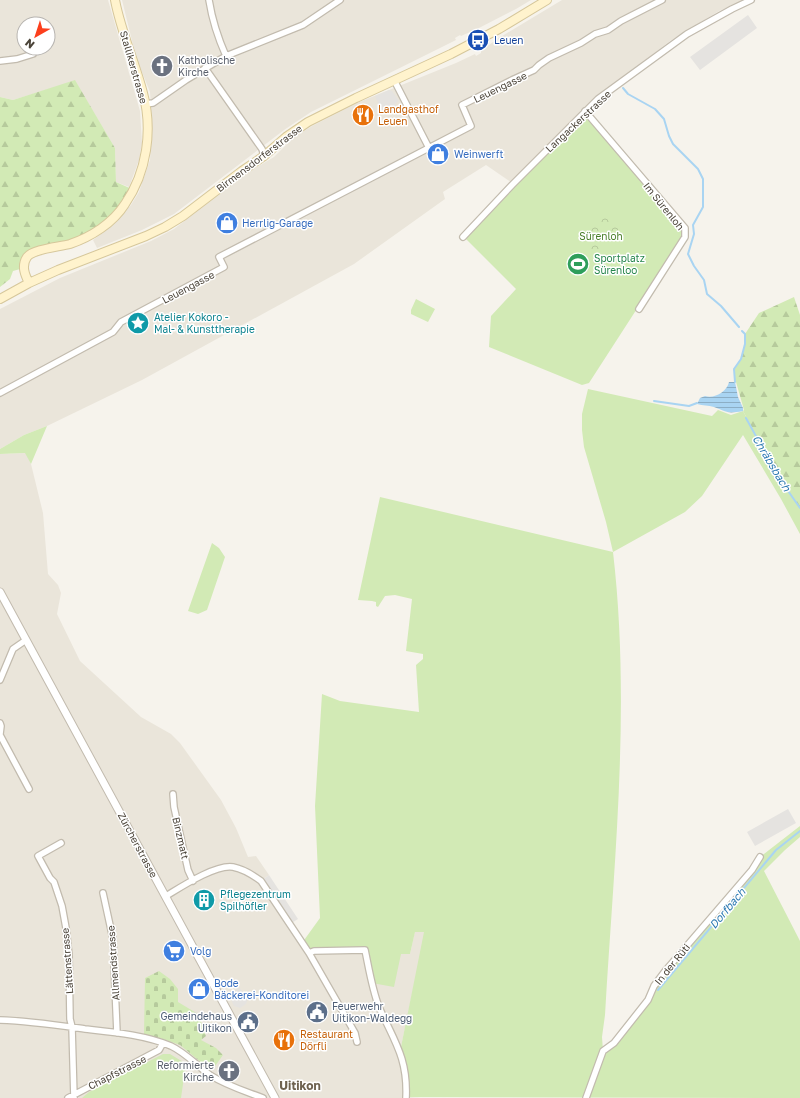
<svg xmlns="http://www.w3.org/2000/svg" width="800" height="1098" font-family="'Golos Text',sans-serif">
	<defs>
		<pattern id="forest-firs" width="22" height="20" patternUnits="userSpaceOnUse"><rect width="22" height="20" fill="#d2eab5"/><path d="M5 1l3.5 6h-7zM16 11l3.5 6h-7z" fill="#b6ca9c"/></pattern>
		<pattern id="cemetery-stones" width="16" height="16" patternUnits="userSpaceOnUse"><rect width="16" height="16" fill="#d2eab5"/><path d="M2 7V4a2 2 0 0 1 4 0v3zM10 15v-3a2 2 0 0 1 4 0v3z" fill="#b6ca9c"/></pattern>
		<pattern id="park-crowns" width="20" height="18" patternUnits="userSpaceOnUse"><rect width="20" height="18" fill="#d2eab5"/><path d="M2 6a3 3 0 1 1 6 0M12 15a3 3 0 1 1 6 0" fill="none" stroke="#b6ca9c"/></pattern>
		<pattern id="water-rules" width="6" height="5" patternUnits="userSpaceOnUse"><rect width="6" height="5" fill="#a9d4f2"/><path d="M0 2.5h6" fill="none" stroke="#8caec5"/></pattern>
	</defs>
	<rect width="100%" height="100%" fill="#f6f3ec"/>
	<path fill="#eae5da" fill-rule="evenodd" d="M0,0h108l32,111 2,32 -3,17 -10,27 -13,-5 -1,-34 -40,-67 -62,19 -13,-3zM24,24h24v24h-24z
		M122,0h409l-15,9 -39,20 -16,7 -1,-1 -5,3 1,2 -16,8 -129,64 -27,18 -110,84 -32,16 -45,18 -4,-8 19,-14 19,-21 8,-13 11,-32 2,-40 -2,-28 -14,-35z
		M562,0h182l-25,11 -49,30 -85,66 -73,76 -26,-18 -43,27 2,7 -91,65 -212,116 -95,46 -23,9 -24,14v-140l60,-31 91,-37 23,-12 75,-57 25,-15 18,-18 20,-13 45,-23 99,-40 19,-9 1,2 5,-3v-2l16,-12z
		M26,453l5,11 12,49 5,61 10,11 3,8 -4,21 23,47 61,56 30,17 9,9 41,57 15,28 12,29 8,-1 13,19 -8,6 47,72 6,-2 96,3 5,-23 10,1 -25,120 6,45 15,1h-421v-644z"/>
	<path fill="#d2eab5" d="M584,118l4,1 36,41 59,70 1,6 -95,147 -7,2 -93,-38 2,-31 25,-27 -51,-51 113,-116z
		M416,299l19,10 -7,13 -17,-8v-4z
		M588,389l124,27 6,-6 13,5 12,-4 36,67 21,30v26l-19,-35 -38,-64 -41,61 -17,16 -72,40c18,154 1,309 -8,463l-3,22 1,14c19,-13 42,-43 51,-65l106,-129 40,-31v11l-15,13 -21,21 36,70v157l-394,-1 -6,-45 24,-120h-9l-5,22h-9l-7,33 -22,-4 -7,-33 -56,3 -7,-10 18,-25 -5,-112 7,-112 18,7 79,11 -3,-47 7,-6v-5l-17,-3 6,-52 -17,-4 -10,1 -7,11 -2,-1v-4l-4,-1 -14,-1 22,-103 233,55 -7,-30 -22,-75 -2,-17v-16z
		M47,426l-16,38 -6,-11 -25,1v-5l24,-14z
		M212,543l7,5 6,9 -18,53 -9,4 -10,-3z
		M163,1054h7l18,11 -3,5 -4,28h-99l7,-6z"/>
	<path fill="url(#forest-firs)" d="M75,80l40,68 1,34 18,8 -37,41 -62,21 -11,16 -11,3 -3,8 -10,8v-190l13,3z
		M794,297l6,18v193l-21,-30 -36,-67 1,-1 -8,-28h-1l-1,-12 7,-11 4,-15v-10l14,-21z"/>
	<path fill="url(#cemetery-stones)" d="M159,971l11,8 8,10v13l20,12 8,22 -5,4 15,8 7,7 -10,14 -5,-1 -28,-23 -17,-6 -19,-5 1,-56z"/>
	<path fill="url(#park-crowns)" d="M609,212l14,12 -2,9 -25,23 -15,-17z"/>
	<path fill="#e5e3e0" d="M748,15l9,13 -57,42 -10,-13z
		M389,90l3,1 7,10 -4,3 2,4 -14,6 -8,-18z
		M788,809l8,14 -41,23 -8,-14z
		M269,875l29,44 -8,5 -29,-43z
		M238,986l10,12 -2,6 -6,4 -6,-2 -4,-9 5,1 3,-4 -3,-3z"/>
	<path fill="url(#water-rules)" d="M729,382h6l3,15 5,11v3c-17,3 -15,1 -29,-4 -6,-2 -11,-1 -17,-3l3,-6 5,-2c9,3 22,-4 24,-14z"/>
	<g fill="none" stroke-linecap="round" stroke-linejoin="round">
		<path stroke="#a9d4f2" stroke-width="2" d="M623,88l5,6 27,15 9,10 5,17 4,8 25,25 5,10v28l-10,18 1,9 -6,20 6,12 10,14 3,14 14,12 18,21
			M735,382l-1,-13 7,-10 4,-15v-10l-3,-3
			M654,401l35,5 8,-3
			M746,418l33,60 21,30
			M658,990l118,-140 24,-19"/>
		<g stroke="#c2bbae" stroke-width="8">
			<path id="minor" d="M209,0c3,19 9,38 17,56
				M0,61l17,-2 16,-5
				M205,68l57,81 2,7
				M394,80l35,68
				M145,104l8,-1 33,-23 40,-24 77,-31 37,-25
				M585,111l100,117v9l-46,72
				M463,237l49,-52 86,-86 89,-65 45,-25 19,-9
				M0,393l113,-61 8,-10 103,-55 -5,-10 252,-131 -9,-21 50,-25 22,-10 5,-5 10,-7 32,-15 14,-9 13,-4 13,-9 41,-21
				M0,680l13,-31 13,-9
				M0,723l1,3 -1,8
				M0,735l29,54
				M173,794l1,13 14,63 5,11
				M61,843l-23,13 12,22 4,4 8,24 4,22 3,27 1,64 2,8 2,71
				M103,893l10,46 4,94
				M166,896c15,-9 50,-32 67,-29 10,2 20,8 28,14l48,72 46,80 2,9
				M309,953l5,-2 51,-1c4,19 7,39 14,57 15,34 29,51 27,91
				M0,1020c29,1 56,5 85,9 27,3 61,6 86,17 15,7 26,20 39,29 17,11 35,16 53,23
				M68,1098l91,-48 4,-7
				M586,1098l17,-47 11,-8 34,-43 6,-14 12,-16 86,-100 8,-13"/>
		</g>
		<g stroke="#c2bbae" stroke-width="9">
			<path id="tertiary" d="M0,592l275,506"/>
		</g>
		<g stroke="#d6c79b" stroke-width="10">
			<path id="secondary" d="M29,283c-4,-8 -8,-17 -2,-26 6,-8 32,-10 43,-13 21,-7 43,-21 55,-40 22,-32 28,-74 18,-111 -8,-31 -22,-61 -28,-93
				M0,299l29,-16 29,-13 88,-34 19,-9 18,-11 59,-45 22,-15 22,-19 22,-15 48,-24 95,-44 48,-25 48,-29"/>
		</g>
		<use href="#minor" stroke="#fff" stroke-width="5.5"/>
		<use href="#tertiary" stroke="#fff" stroke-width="7"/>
		<use href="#secondary" stroke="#fff3cd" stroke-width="8"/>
	</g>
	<defs>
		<g id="bus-disc" transform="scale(1.15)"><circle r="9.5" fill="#1a4fb4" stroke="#fff"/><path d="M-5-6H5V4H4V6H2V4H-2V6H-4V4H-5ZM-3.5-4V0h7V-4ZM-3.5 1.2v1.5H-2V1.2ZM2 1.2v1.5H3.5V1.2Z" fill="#fff"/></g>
		<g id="church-disc" transform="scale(1.15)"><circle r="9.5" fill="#6b7280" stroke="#fff"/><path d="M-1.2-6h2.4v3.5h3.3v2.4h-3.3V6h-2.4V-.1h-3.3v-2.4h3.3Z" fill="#fff"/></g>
		<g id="restaurant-disc" transform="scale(1.15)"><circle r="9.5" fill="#e8710a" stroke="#fff"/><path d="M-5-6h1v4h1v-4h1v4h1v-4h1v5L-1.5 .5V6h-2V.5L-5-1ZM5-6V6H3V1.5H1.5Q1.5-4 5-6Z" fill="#fff"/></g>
		<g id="shop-disc" transform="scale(1.15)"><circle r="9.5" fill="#3f7fe0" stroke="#fff"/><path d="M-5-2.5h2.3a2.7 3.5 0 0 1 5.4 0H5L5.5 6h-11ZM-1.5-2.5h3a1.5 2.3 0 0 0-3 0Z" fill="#fff"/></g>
		<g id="stadium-disc" transform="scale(1.15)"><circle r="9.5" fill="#2e9e5b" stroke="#fff"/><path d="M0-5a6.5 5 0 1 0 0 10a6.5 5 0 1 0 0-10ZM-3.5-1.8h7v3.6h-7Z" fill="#fff"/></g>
		<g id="sight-disc" transform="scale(1.15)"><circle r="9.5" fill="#0f9aa8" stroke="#fff"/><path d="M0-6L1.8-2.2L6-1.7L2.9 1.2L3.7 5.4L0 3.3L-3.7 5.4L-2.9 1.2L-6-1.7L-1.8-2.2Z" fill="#fff"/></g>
		<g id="building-disc" transform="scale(1.15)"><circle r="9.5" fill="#0f9aa8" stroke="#fff"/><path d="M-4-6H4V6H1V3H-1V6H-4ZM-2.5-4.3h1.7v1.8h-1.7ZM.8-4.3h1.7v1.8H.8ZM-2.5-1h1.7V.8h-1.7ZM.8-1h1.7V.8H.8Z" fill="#fff"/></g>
		<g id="supermarket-disc" transform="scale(1.15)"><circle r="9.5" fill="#3f7fe0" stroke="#fff"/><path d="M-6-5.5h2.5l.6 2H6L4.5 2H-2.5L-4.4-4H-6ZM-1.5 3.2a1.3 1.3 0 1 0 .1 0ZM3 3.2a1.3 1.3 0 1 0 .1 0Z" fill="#fff"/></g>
		<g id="civic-disc" transform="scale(1.15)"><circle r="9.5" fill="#5c6f8a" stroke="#fff"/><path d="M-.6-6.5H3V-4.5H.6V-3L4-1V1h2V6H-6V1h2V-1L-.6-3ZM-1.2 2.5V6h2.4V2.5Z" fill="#fff"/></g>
	</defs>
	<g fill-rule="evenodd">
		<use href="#bus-disc" x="478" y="40"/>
		<use href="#church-disc" x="162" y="66"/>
		<use href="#restaurant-disc" x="363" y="115"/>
		<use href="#shop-disc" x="438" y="154"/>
		<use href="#shop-disc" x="227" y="223"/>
		<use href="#stadium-disc" x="578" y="264"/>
		<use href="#sight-disc" x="138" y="323"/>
		<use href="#building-disc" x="204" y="900"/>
		<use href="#supermarket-disc" x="174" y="951"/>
		<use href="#shop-disc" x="199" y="989"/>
		<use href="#civic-disc" x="317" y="1012"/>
		<use href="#civic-disc" x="248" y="1022"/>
		<use href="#restaurant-disc" x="284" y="1040"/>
		<use href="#church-disc" x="229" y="1071"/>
	</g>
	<g text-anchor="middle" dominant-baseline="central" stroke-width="3" stroke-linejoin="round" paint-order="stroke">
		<g font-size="10" fill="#164399" stroke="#fff" text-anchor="start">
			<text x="494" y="40">Leuen</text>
		</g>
		<g font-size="10" fill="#5b616d" stroke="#fff" text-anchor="start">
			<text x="178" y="60">Katholische<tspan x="178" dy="12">Kirche</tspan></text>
			<text x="214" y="1065" text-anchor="end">Reformierte<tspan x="214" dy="12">Kirche</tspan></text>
		</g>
		<g font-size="10" fill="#4b4439" stroke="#fff">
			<text transform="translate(134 67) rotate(74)">Stallikerstrasse</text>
			<text transform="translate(500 87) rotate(-26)">Leuengasse</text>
			<text transform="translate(578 121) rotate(-43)">Langackerstrasse</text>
			<text transform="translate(259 158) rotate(-37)">Birmensdorferstrasse</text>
			<text transform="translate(664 206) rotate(51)">Im Sürenloh</text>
			<text transform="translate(188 287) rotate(-28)">Leuengasse</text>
			<text transform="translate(181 838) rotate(77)">Binzmatt</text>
			<text transform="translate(138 845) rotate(62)">Zürcherstrasse</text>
			<text transform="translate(67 961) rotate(-94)">Lättenstrasse</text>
			<text transform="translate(113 963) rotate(-94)">Allmendstrasse</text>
			<text transform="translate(672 964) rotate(-51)">In der Rüti</text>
			<text transform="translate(117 1072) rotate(-27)">Chapfstrasse</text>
		</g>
		<g font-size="10" fill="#c56008" stroke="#fff" text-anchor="start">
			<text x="378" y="109">Landgasthof<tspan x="378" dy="12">Leuen</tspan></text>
			<text x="300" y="1034">Restaurant<tspan x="300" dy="12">Dörfli</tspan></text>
		</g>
		<g font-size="10" fill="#366cbe" stroke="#fff" text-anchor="start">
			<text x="454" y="154">Weinwerft</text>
			<text x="242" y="223">Herrlig-Garage</text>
			<text x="190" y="951">Volg</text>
			<text x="214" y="983">Bode<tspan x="214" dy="12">Bäckerei-Konditorei</tspan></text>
		</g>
		<g font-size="10" fill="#4a7f2a" stroke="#fff">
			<text x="601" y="236">Sürenloh</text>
		</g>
		<g font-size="10" fill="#27864d" stroke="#fff" text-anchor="start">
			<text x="594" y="258">Sportplatz<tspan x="594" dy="12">Sürenloo</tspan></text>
		</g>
		<g font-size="10" fill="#0d838f" stroke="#fff" text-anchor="start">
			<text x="154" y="317">Atelier Kokoro -<tspan x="154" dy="12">Mal- &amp; Kunsttherapie</tspan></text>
			<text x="220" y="894">Pflegezentrum<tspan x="220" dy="12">Spilhöfler</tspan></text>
		</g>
		<g font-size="10" fill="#4e5e75" stroke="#fff" text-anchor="start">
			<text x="332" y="1006">Feuerwehr<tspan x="332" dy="12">Uitikon-Waldegg</tspan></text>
			<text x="232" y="1016" text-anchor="end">Gemeindehaus<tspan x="232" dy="12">Uitikon</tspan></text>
		</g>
		<g font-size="11" font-style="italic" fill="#2e7ab2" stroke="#fff">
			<text transform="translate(772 463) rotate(59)">Chräbsbach</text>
			<text transform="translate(727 908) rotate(-50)">Dorfbach</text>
		</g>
		<g font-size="12" font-weight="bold" fill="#6e6250" stroke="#fff">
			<text x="300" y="1085">Uitikon</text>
		</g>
	</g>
	<g transform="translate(36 36) rotate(219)"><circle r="19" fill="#ffffff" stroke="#b7b4b0"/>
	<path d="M0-3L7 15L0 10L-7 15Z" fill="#fc3f1d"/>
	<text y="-6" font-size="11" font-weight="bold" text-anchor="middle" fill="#4b4439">N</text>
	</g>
</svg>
